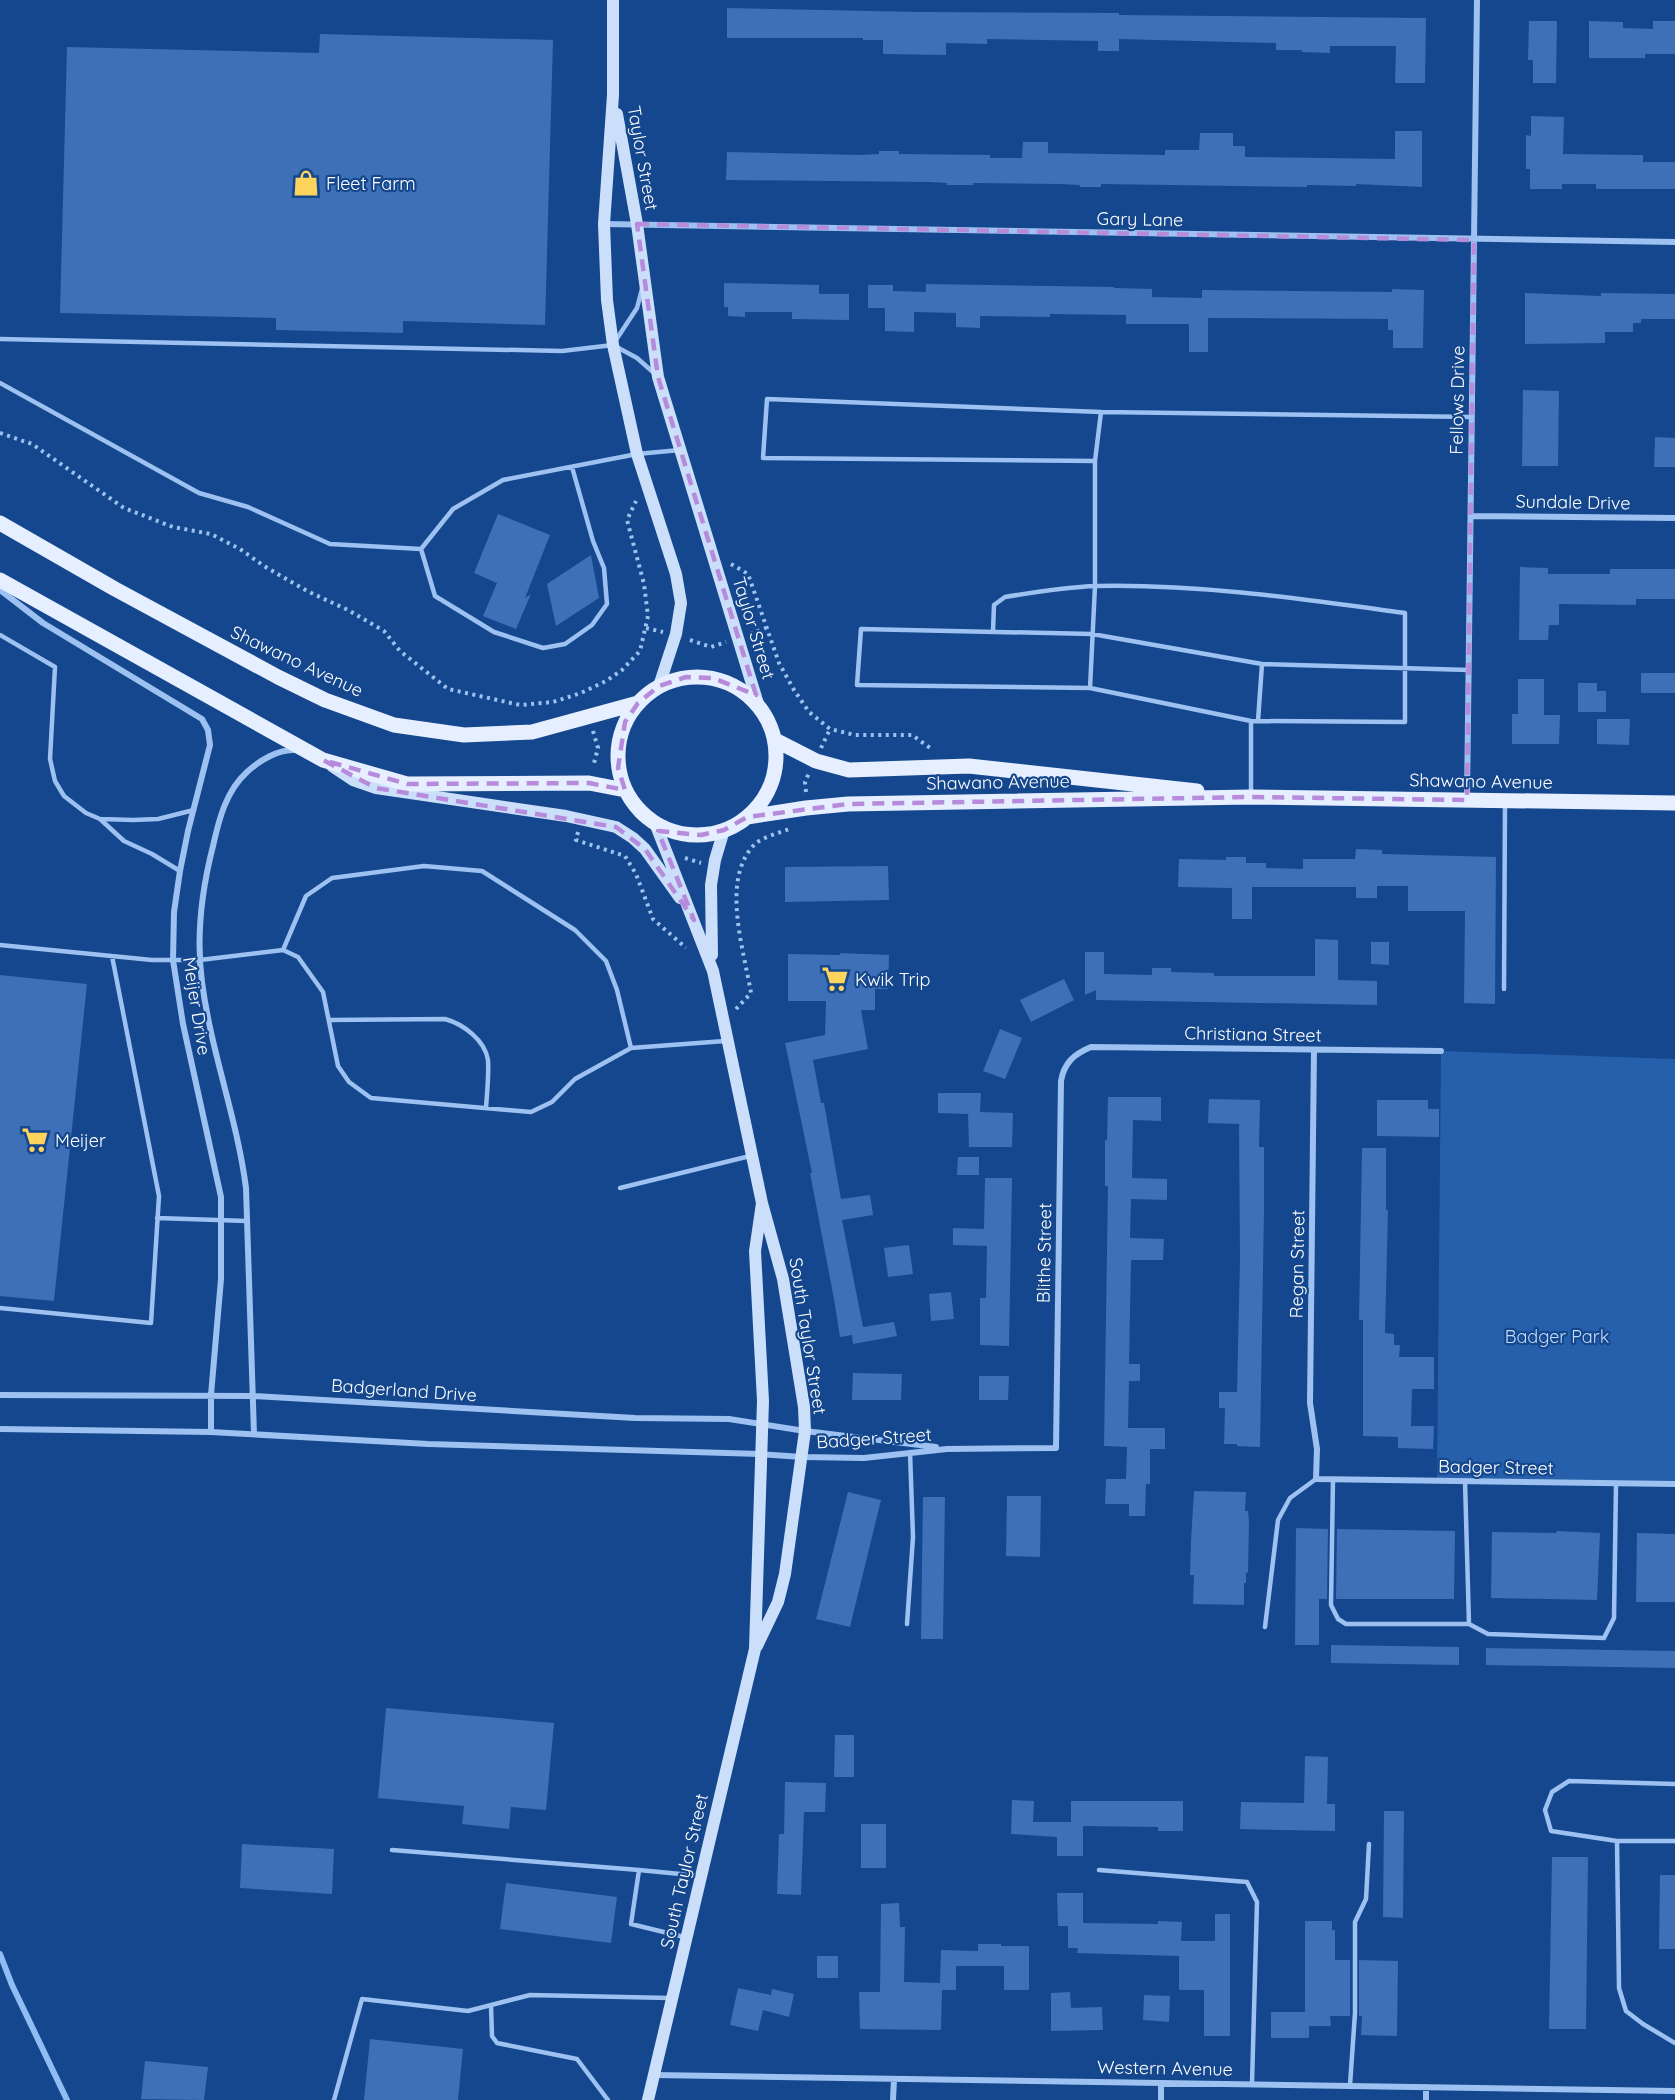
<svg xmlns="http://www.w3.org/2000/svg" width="1675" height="2100" font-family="Quicksand,sans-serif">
	<rect width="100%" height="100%" fill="#14478d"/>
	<path fill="#2660ac" d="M1441,1051l234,8v425l-238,-3z"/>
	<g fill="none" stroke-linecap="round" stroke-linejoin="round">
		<path stroke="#8fbcf3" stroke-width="6" d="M0,1954l12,31 55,115"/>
	</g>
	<path fill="#3d70b6" d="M727,8l193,4 199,1v2l307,3 -1,65h-30l1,-37h-66v7l-28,-1v-2h-26v-7l-157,-4v12h-21v-10l-111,-2v5l-41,-1v12l-63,-1v-14h-20v-2h-136z
		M1529,21h28l-1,62h-23v-23h-5z
		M1589,21l34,1v6l30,1v-8h22v33h-30v4h-56z
		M320,34l233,6 -8,285 -142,-4v12l-127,-3v-12l-216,-5 7,-266 252,6z
		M1531,116l33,1 -1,37 75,1h5v7h32v27h-79v-5h-34v5h-32v-20h-4v-34l5,1z
		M1395,131h27v56l-66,-3v2l-49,-1v2l-206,-3v3h-21v-2l-21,-1 -86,-1v2h-26v-2l-19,-1 -202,-2 1,-28 132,3 20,-1v-3h20v3l91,1v3h32l1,-16h25v11l117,2v-5h34l1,-17h33v13h12v11l150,2z
		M724,283l95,2v9h30v26l-57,-1v-7h-47v5l-17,-1v-9h-4z
		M926,284l188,3v1l38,1v8l50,1v-8l190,2v-3l32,1 -1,58h-30v-18h-5v-11l-180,-1v34h-19v-28h-63v-9l-76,-1v3l-70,-1v12l-24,-1v-14l-42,-1v20l-29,-1v-23h-17v-23h25v6l33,1z
		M1525,293l76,3v-3l74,1v25h-34v4h-8v9h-28v11l-80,1z
		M1523,390l36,1 -1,75h-36z
		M1655,437l20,1v29h-21z
		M498,514l52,21 -25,63 6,-4 -15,35 -33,-13 14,-33 -23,-10z
		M591,555l8,43 -43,28 -9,-42z
		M1520,567l28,1v6h62v-5h65v30h-39v6l-77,-1v21h-10l-1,15h-29z
		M1641,673h34v20h-34z
		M1518,679h26v36h16l-1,29h-47v-30h6z
		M1578,683h19v8h9v21h-28z
		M1597,719h33l-1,26 -32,-1z
		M1356,849l26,1v4l114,3 -1,147 -31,-1 1,-92h-57v-25h-31v12h-21v-11h-104v32h-20v-31l-54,-1 1,-28 47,1v-3h20v6h20v5l37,1v-10h52z
		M888,866l1,34 -104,2v-35z
		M1315,939l23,1v40l39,1v24l-281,-5v-10l-11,5v-43h19v22l48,1v-7h19v4l43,1v3h101z
		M1371,942h18v23l-18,-1z
		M840,953l49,2 -1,34h-13v21h-14l7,39 -55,11 8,43h3l17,96 29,-4 3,20 -31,5 21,107 31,-5 3,14 -44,8 -1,-9 -12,2 -6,-38 -24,-126h2l-27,-130 40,-8 1,-34h-38v-47l52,1z
		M0,975l87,9 -33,317 -54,-5z
		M1064,979l10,21 -43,22 -11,-22z
		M1000,1029l22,9 -17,41 -22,-8z
		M938,1093h43l-1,19 33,1 -1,34h-43l-1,-33 -30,-1z
		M1108,1097h53v24l-28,-1 -1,58 35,1v21l-36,-1 -1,39 34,1 -1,21h-32l-2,104h11v17h-11l-1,47h37v21h-15v35h-4l-1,32h-16v-12h-24l1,-25h20l1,-32 -23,-1 4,-260h-3v-46h2z
		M1209,1099l51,1 -1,47h5v63l-4,237 -23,-1v-2h-13l1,-36h-6v-16h18l3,-133 -1,-135 -31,-1z
		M1377,1100h51v9h11v28l-62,-1z
		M1362,1148h24v62h2l-3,123 9,1v11h6l-1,12h35v32h-22l-1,37h23l-1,23 -35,-1v-11l-35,-1v-116h-4z
		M958,1157h21v18h-22z
		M985,1178h27l-3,168 -29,-1v-47h6l1,-52 -34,-1v-17l31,1z
		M909,1245l4,29 -25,3 -4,-29z
		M951,1292l3,27 -23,2 -2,-27z
		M853,1373l49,1 -1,26h-49z
		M979,1376h30l-1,24h-29z
		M1194,1491l52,1 -1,19h3l1,11 -1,51 -2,-1v11h-2v22l-51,-1 1,-29h-4l1,-34z
		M848,1492l33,8 -31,127 -34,-8z
		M1007,1496h34l-1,61 -34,-1z
		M923,1497h22l-2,142h-22z
		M1296,1528l32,1 -1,70h-8v46h-24z
		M1337,1529l118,2 -1,68h-118z
		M1557,1531l43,2 -3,67 -106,-2 1,-66 64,1z
		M1637,1533l38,1v68h-39z
		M1331,1645l128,2v18l-128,-2z
		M1486,1648l189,3v17l-189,-3z
		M386,1708l168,15 -8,87 -35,-3 -2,22 -47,-5 2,-18 -86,-8z
		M835,1735h19v42h-20z
		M1305,1756l23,1 -1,47h8v27l-95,-2 1,-27 63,1z
		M785,1782l41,1 -1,29h-21l-3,83 -24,-1 2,-60h5z
		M1012,1800l22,1 -1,21h38v-21h112v30h-25v-4l-75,-1v30h-26v-19l-46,-3z
		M1384,1811h20l-1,107 -20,-1z
		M861,1824h25v44h-25z
		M242,1844l92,5 -2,45 -92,-6z
		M1552,1857h36l-2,172h-37z
		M1660,1875h15v74h-16z
		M506,1883l111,14 -6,46 -111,-14z
		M1057,1893h26v30l75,1v-3l24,1 -1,19h34v-27h15v122h-26v-46h-25v-34l-102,-3 1,-5h-10v-22h-10z
		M899,1903l1,24h5l-1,55 36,1 1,-33 37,1v-7h23v2h28v44h-25v-24h-48v24h-14l-1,40 -81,-1 -1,-37h21l1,-88z
		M1305,1921h27v9h3v30h15v56h-20l1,10h-22v12h-38v-26h34z
		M817,1956h21v22h-21z
		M1359,1960l39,1 -1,75 -36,-1 1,-19h-3z
		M738,1988l33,7 1,-6 22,5 -5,23 -26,-7 -5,21 -28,-6z
		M1070,1992l1,16 31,-1 1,23 -52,1v-38z
		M1144,1995l26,1 -1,26 -26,-2z
		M370,2039l93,10 -5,51h-94z
		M145,2061l63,6 -4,33 -63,-1z"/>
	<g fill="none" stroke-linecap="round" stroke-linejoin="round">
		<path stroke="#9dc1f0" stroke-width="4" stroke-dasharray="3 4.5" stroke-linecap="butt" d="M0,433l32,11 92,64 49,19 38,7 29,15 24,17 43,25 41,19 36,21 16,20 48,38 72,16 33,-3 28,-9 25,-12 16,-11 18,-19 8,-35 -4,-32 -17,-64 9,-19
			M731,564l17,10 31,89 15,27 15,22 21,17 25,6h57l21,15
			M646,628l17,4
			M750,634l16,-6
			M690,640l21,7 15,-5
			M593,731l5,17 -5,19
			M821,748l9,-19
			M806,792l-1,-10 4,-9
			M578,832l-2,8 49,16 11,18 17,45 33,29
			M685,858l16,5
			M736,1009l15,-16c-7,-43 -31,-114 4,-149 8,-7 24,-11 34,-15"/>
		<path stroke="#9dc1f0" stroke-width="4.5" d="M0,339l562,12 51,-6 24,13 17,15
			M616,340l21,-32 5,-19
			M0,383l199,110 49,14 82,37 91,5 32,-40 50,-29 134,-26 43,-4
			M1101,412l371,5
			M1095,461l-332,-3 4,-59 334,13 -6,49v125l-5,102 161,33v73
			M421,549l14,47 59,36 49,16 22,-4 27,-19 15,-21 -3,-36 -11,-27 -21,-74
			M993,631l1,-26 11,-8c30,-5 60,-10 91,-11 104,-2 206,13 309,27v109l-154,-1
			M0,635l55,32 -5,92 5,22 9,15 22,17 14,6 24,22 28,13 28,17
			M1090,688l-233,-3 4,-56 231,5 170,30 207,6
			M1258,721l4,-57
			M100,819l33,1 25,-1 36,-9
			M0,945l152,15h48l83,-10 15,7 25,35 15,74 11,16 22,16 160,14 21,-10 23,-23 56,-31 94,-7
			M283,950l23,-54 26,-18 92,-12 58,5 93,59 31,31 11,29 14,58
			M1504,989l1,-186
			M329,1020l116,-1c18,5 40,21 43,41 1,15 -1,33 -2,48
			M620,1188l130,-32
			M157,1218l90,3
			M0,1308l151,15 8,-127 -47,-240
			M1333,1479l-2,126 7,14 8,5h123
			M1465,1481l4,143 19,10 116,4 10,-20 2,-134
			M907,1624l6,-87 -3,-85
			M1265,1627l13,-107 12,-22 26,-19
			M1675,1784l-106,-3 -17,11 -7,18 6,21 66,10h58
			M1617,1841l2,147 7,23 17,13 32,19
			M392,1850l247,20
			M1099,1870l148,12 10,20 -5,182
			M684,1937l-53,-13 8,-54 62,6
			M491,2005l1,31 5,7 80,16 31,41
			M1350,2085l5,-72v-91l11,-23 3,-55
			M334,2100l28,-101 106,12 62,-16 140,3"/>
		<path stroke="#9dc1f0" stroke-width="6" d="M604,224l1071,18
			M1471,516l204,2
			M0,590l43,33 159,96 6,11 2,15 -22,86 -8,40 -6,41 -1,48 10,64 38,173v82l-10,116v37
			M1467,799l10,-799
			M1314,1050l-4,353 7,46 -1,30 359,5
			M0,1395l254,1 381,22 94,1 76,12 131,16
			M0,1429l211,3 217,12 332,10 42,3 62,1 83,-9 109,-1 5,-367c3,-18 13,-27 30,-34l350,4
			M254,1434l-8,-246c-9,-70 -35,-136 -44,-206 -6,-44 0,-93 11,-136 6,-27 13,-55 34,-74 12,-11 31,-23 48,-22
			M654,2075l1021,16
			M1426,2087v13
			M893,2100l1,-21
			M1161,2100v-17"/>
		<path stroke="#cbdffb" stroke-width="12" d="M613,0v95l-9,129 3,76 6,45 24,109 39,120 5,29 -5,31 -17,52
			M617,114l20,110 21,153 101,330
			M332,766l21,14 23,8 190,28 50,11 17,11 12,11 35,49
			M655,823l58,148 49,232 21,76 21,128 1,24 -20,143 -7,28 -21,44
			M712,955l-1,-70 4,-25 9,-30
			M648,2100l107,-451 8,-248 -8,-150 7,-48"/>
		<path stroke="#e6efff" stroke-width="15" d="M0,523l115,66 163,88 47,23 69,25 70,10 68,-3 106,-29
			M0,580l323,180 84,24 182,-1 36,7
			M618 756a79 79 0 1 1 158 0a79 79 0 1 1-158 0Z
			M775,740l41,21 33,9 120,-4 228,25
			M747,817l59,-9 42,-4 403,-7 424,6"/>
	</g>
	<path fill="none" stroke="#b68bdc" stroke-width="4.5" stroke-dasharray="12 8" stroke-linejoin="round" d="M637,224l837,16 -7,560 -216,-3 -403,7 -101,13 -23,13 -23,5 -43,-4 36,89 -49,-71 -29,-22 -240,-39 -53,-28 84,24 182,-1 36,7 -7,-22 7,-46 13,-19 21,-17 27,-9 27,1 43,17 -98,-318z"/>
	<defs>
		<g id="shop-bare" transform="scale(2.07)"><path d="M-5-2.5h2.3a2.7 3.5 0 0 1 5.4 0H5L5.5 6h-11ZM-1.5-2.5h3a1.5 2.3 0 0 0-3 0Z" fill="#ffd35c" stroke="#14478d" stroke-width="2.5" paint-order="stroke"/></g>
		<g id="supermarket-bare" transform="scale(2.07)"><path d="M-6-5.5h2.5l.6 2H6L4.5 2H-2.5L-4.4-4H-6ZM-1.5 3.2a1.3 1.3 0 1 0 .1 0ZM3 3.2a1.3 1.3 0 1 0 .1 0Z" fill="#ffd35c" stroke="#14478d" stroke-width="2.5" paint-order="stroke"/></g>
	</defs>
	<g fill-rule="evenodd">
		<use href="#shop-bare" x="306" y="183"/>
		<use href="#supermarket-bare" x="835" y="979"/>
		<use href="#supermarket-bare" x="35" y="1140"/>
	</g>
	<g text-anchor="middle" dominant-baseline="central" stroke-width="4.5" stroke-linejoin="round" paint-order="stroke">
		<g font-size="18" fill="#fff" stroke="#14478d">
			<text transform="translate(643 158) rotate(80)">Taylor Street</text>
			<text transform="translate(1140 219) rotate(1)">Gary Lane</text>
			<text transform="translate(1457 400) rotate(-89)">Fellows Drive</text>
			<text transform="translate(1573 502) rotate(1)">Sundale Drive</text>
			<text transform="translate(754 628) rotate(73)">Taylor Street</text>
			<text transform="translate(297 661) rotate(25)">Shawano Avenue</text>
			<text transform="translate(1481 781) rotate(1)">Shawano Avenue</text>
			<text transform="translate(998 782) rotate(-1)">Shawano Avenue</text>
			<text transform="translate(197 1006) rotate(81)">Meijer Drive</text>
			<text transform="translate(1253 1034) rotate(1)">Christiana Street</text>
			<text transform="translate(1044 1253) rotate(-89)">Blithe Street</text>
			<text transform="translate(1297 1264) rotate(-89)">Regan Street</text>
			<text transform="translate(808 1336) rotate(81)">South Taylor Street</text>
			<text transform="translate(404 1390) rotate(4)">Badgerland Drive</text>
			<text transform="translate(874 1438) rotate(-4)">Badger Street</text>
			<text transform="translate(1496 1467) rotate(1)">Badger Street</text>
			<text transform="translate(684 1871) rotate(-77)">South Taylor Street</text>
			<text transform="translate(1165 2068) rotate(1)">Western Avenue</text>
		</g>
		<g font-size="18" fill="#fff" stroke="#14478d" text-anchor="start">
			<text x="326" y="183">Fleet Farm</text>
			<text x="855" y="979">Kwik Trip</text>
			<text x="55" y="1140">Meijer</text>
		</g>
		<g font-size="18" fill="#c4dcfc" stroke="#14478d">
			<text x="1557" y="1336">Badger Park</text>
		</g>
	</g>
</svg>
